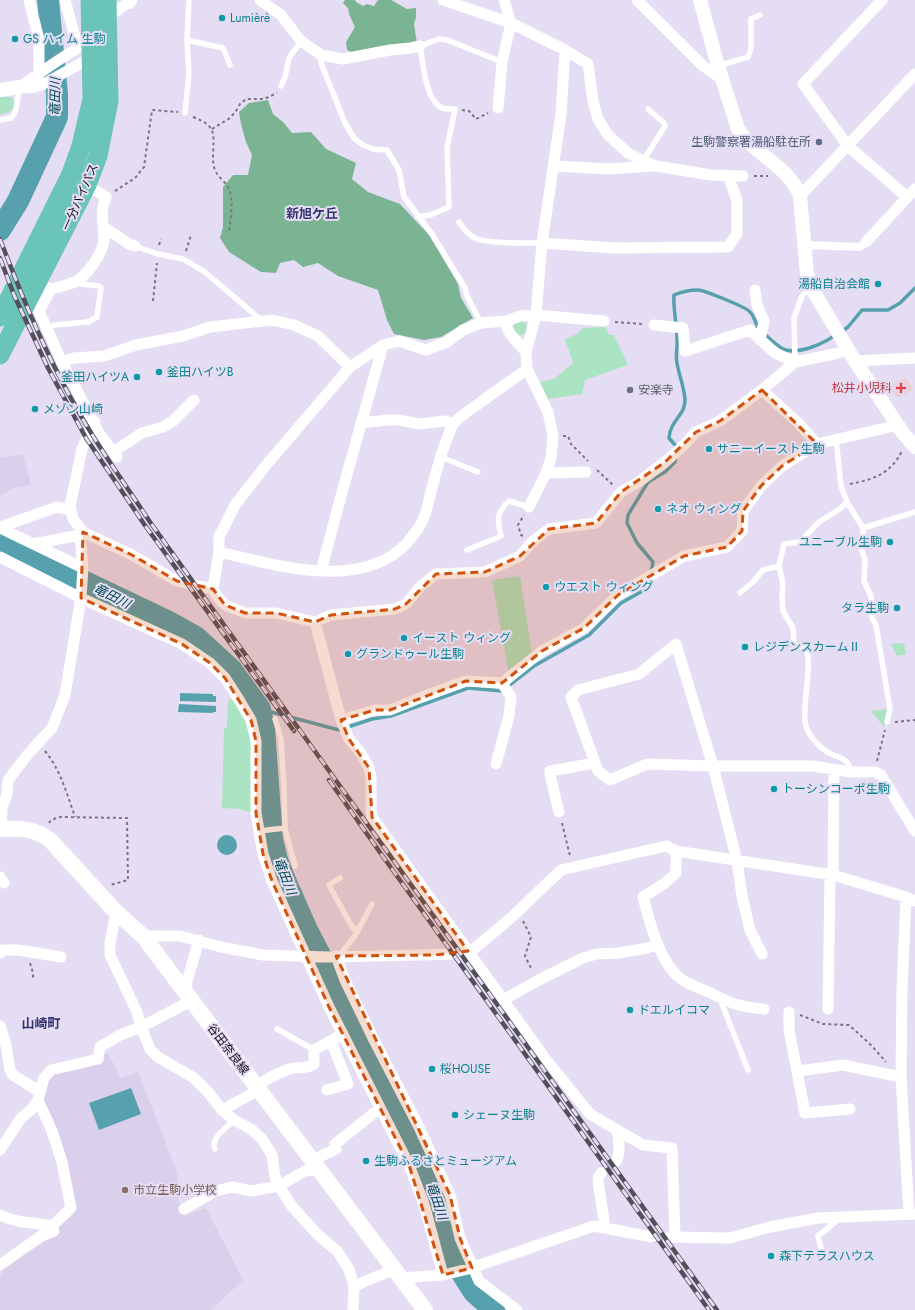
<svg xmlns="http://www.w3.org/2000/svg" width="915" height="1310" font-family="Jost,'Noto Sans JP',sans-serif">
	<rect width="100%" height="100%" fill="#e5ddf3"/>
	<path fill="#dad0ec" d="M23,455l8,30 -18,3 -13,8v-39z
		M108,1053l13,25 17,-6 39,100 2,30 5,7 1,7 21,-8 37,72 -32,30h-211v-34l7,-13 27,-13 19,-14 6,-5v-6l16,-18 -34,-111 11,-23 50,-10 -1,-7z"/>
	<path fill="#ebd0d1" d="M906,377l7,12 -15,9 -9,-11z"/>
	<path fill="#abe4c2" d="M0,97h12c7,11 -2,16 -12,18z
		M513 328a7 7 0 1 1 14 0a7 7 0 1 1-14 0Z
		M605,327l4,8h5l14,30 -43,15 -3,14 -34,5 -8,-17 14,-3 19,-16 -8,-24 12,-5 6,-6z
		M520,576l12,77 -24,17 -16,-90z
		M904,643l2,11 -9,2 -6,-12z
		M228,700h7l17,34v79l-12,-4 -18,-1 2,-80 3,-1z
		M888,709l-4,18 -13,-16z"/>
	<path fill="#7bb493" d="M345,0h10l1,2 7,4 4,-2 7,2 4,-6h13l16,9 9,-1v9l-2,7 3,19 -64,10 -6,-3 -1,-8 9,-15 -6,-13 -1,-6 -5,-5z
		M268,100l5,14 10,8 9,11 19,-1 15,17 30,14 -4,16 16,13 32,12 29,31 29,49 3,14 12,20 -32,19 -17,3 -30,-6 -7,-14 -9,-30 -40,-14 -20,-13 -15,4 -9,-7 -14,3 -4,10 -15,-1 -32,-20 -9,-14 3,-11v-40l10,-12h15l4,-20 -6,-13 -5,-18 -2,-12 10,-9z"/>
	<path fill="#56a1ad" d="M180,693l33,1v2h3v6l-36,-1z
		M179,704l37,2v6h-3v1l-35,-1z
		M217 845a10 10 0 1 1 20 0a10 10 0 1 1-20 0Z
		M131,1088l10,26 -42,16 -10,-27z"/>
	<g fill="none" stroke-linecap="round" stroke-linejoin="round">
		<path stroke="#56a1ad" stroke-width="3.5" d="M841,332l7,-5 14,-17h26l12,-7 15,-15
			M676,449v-3l-7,-8c1,-18 17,-23 16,-39 -1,-12 -6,-24 -8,-36 -2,-8 1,-16 0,-25 0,-14 -4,-28 -3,-43 7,-3 17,-5 24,-5 6,0 47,17 51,21 5,4 6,11 9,16 4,5 22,22 28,23 14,4 39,-7 49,-15
			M651,573l2,-11 -16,-19 -10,-20 1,-8 20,-33 17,-10 10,-10 1,-5
			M260,709l79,21 33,-11 19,-3 77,-28 34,3 32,-25 55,-31 32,-32 27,-15 2,-9"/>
		<path stroke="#56a1ad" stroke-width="22" d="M0,230l18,-29 39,-84v-23l-9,-94
			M0,540l20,11 151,72 25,14 35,32 29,40 4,19 8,111 5,21 7,18 23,52 24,46 44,91 61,124 20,73 18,28 20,18"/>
		<path stroke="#c5bed2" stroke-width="11" stroke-dasharray="11 5.5" stroke-linecap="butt" d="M602,1172l14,-11
			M652,1237h17"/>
		<path stroke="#7a7583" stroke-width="2" stroke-dasharray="3 3" stroke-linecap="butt" d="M462,110l7,1 7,8 12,-6
			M193,117c23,9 21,15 20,38 0,4 0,8 1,12 2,9 10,13 14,20 7,14 2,32 1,46
			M212,129l18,-11 6,-7 4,-7 6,-5h18l13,-6
			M754,176h14
			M115,191l20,-13 9,-11 8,-57 26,2
			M159,245l2,-6
			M186,251l5,-16
			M153,301l4,-38
			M615,322l28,2
			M563,436h5l3,8 17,17
			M597,470l16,15
			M850,484c25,-5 40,-10 52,-33
			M523,536l-2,-1 -3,-10 6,-10
			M895,722l20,-2
			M45,751c15,18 22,43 30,66
			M877,761l8,-31
			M49,823l2,-3 9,-3 67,1 1,62 -18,5
			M562,823l8,33
			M523,921l8,16 -6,19 7,14
			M30,963l3,10v7
			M800,1015l23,9 26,1 23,21 14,16"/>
		<path stroke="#fff" stroke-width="5.5" d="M187,40l36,8 7,17
			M321,55v8l24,60 9,15 9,7 10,4 14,1 12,20 5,27 28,37 33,54 2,8 14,27
			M718,66l30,-9 3,-9v-29l9,-4
			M281,86l4,-9 4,-19 12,-17
			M185,113l4,-39 -2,-34 2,-40
			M0,120l11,-2 4,-5 5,-26
			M643,161l22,-35 -1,-3 -16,-14
			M418,217l12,-2 19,-8 -2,-59 8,-39c-4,0 -9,0 -13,-1 -17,-8 -19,-46 -22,-62l19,-7 8,1 55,22
			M459,222c5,7 10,14 18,17 14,5 49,4 65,4
			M135,246l23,8 25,5 22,13 56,48
			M54,325l34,-3 9,-5 4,-29 -2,-2 -18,-2 -4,-3
			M795,362l-1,-44 8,-22 9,-10
			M836,439l5,47 6,16 16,26
			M441,457l37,15
			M847,502l-7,7 -21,13 -19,20 -16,2 -5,22 4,18 -1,12 1,15 10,17 1,17 13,4c1,7 2,14 1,21 0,15 -6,43 -2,56 3,10 12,20 21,26 11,6 22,5 24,20
			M467,550l34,-14c-4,-16 -5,-24 8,-35l20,6
			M740,593l13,-11 10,-12 16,-4
			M275,719l6,20 3,48 1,41 10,38
			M887,722l3,-13 -14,-84 -4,-7 -1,-22 -7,-15 1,-21 -5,-15 3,-8v-9l52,-16
			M259,831l26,-3
			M340,878l-11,7 22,40 6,7
			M339,956l16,-20 17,-32
			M720,999l28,71
			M277,1029l37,21
			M215,1149c-5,-11 12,-22 19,-29
			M822,1252l-4,-16 22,-18"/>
		<path stroke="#fff" stroke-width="8" d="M805,245l55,2 6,-5"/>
		<path stroke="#fff" stroke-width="11" d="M29,0l10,39v35
			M65,0l13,48
			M260,0l21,15 20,26 20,14 22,4 47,-9 20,-2 10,-2
			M443,0l68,23 54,27 23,14 5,37 5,18 10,16 20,18 15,8 13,5 55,9 32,1
			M637,0l65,65 21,15
			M882,0l-79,84 45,62 59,51
			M108,17l24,-17
			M20,87c12,-8 64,-47 74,-45
			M20,87l11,1 11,-3 52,-29
			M498,108l4,-46 9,-39 -7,-23
			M554,166l55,3 43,-3
			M800,196l115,-122
			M104,227l25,17 6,2
			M866,242l49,-53
			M542,243l72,5 114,-1 9,-13v-34l-9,-24
			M38,283l13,6c8,-2 16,-4 24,-7 11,-5 29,-30 29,-43 0,-17 -5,-26 2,-42l-19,-12
			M755,290l2,15 7,16 -4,19
			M31,297l8,14 23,51 37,71 18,24
			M39,311l12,-22
			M506,321l1,7 4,7 15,17 1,17 21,43 5,24 -2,22 -5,15 -17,34
			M604,321l-68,-6 -16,1 -14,5 -25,2 -18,7 -16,12 -21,8 -27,-9 -16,4 -33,22 -83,97 -32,41 -16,32v15l-6,37 3,6 9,10 20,8h31l39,9 26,98 8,19 13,16 7,13 2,9v32l1,8 175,244 43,53 27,16c2,10 4,22 -1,31
			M654,325l29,3 2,23 65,-21 25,23 20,9
			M526,352l10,-37 6,-72 19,-129 4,-64
			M855,361l60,-3
			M62,362l12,-4 30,-2 32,-11 47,-9 27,-9 62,-7 22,5 24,11 32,31
			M762,390l36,33 19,21
			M95,422l-13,27 -12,57 3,13 10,13 49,23 45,26 36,8
			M361,423l27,-3h11l20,4 26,-3 8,3
			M113,452l29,-19 21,-6 10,-6 21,-21
			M546,473l40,-1
			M0,527l57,-20 14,3
			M0,528l83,40
			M33,544l47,-9 3,-3
			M219,552c57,13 142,40 188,-9 8,-10 15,-18 19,-31 6,-25 12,-51 22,-76 2,-4 3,-10 6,-13 7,-8 18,-14 27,-21 15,-11 31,-22 46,-33
			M0,557l81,41 101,46 28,19 15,15 13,20 13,22 5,21v72l7,41 9,27 57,126 80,158 15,39 19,71
			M321,571l20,-75 42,-151
			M315,622l16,-7 64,-6 11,-5 15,-18 15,-12 49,-2 35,-16 12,-14 17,-13 47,-6 25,-31 19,-11 25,-19 16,-14 15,-16 24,-11 42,-31 33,-28 39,-8 15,-4
			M341,720l34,-10h15l32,-13 44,-16 36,2 40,-32 42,-23 34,-33 66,-39 43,-9 15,-16 1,-20 18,-25 21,-20 35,-22 81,-19
			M496,764l13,-48 2,-19 -9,-14
			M559,812l-9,-37v-4l45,-8
			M1,828l1,-20 5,-14 1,-14 20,-26 24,-26 13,-33 16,-97 2,-30 -3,-33
			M676,851v22l-11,10 -22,14c7,26 16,65 38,82 9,6 18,9 28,13 20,11 31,15 55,17
			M833,875l1,-105
			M0,877l4,6
			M906,897l-4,92 -1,88 8,137
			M116,912l-6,31v12l27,57 4,15 9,22 8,8 36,21 14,14 14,18 12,10 17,9 11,10 10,16 3,22 4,9 12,19 26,29 20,17 12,18 5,17 -1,24
			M143,936h37l41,11 42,8 66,2 133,-3 13,-6 37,-31 49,-47 105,-24 10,5 157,24 73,22 9,4
			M0,953l2,-3h16l43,7
			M762,954l-12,-24 -8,-34 -5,-35 -24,-95 -37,-122 -37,30 -61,16 -7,7 27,74 12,9 37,-16 66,2h100l38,6h24l6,3 34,56
			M336,956l9,24 29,60 45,87 31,68 10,43 19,43 38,29
			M186,994l1,-13 12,-41
			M503,1000l34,-19 46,-23 13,-4 23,-1 29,-5 10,-4
			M828,1009l2,-135
			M789,1012v18l16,83 45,-4
			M0,1026l6,19 4,25 3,5 27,17
			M798,1071l45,-6 58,12
			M256,1086c12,-7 23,-15 37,-18 8,-1 14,1 21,-4v-14l29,-16
			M327,1090l21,-6 -17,-43
			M222,1110l37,-20
			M617,1130l26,15 29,3 3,89
			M0,1150l21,-32 10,-8 7,-10 6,-22 7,-8 47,-11 2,-12 20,-12 21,-8 50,-26
			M313,1160l23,-11 -1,-5 44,-35
			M602,1172l-3,4 -1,5 7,46
			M184,1209l32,-18 16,-4 19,4 28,-5 26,-15 15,-1
			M0,1215c18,9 34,7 52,11
			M669,1237l61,1 40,-11 48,-9 96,-4
			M0,1265l41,-29 13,-5 -2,-5 19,-18 -9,-46 -10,-31 -14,-31
			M402,1278l41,-3 25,-6 126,-43 58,11
			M354,1286l41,-17"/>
		<path stroke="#fff" stroke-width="14" d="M129,0v2
			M700,0l18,66 20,63c16,26 51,37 62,67l7,78 5,15 43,72 48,72 12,14
			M0,90l20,-3"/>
		<path stroke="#fff" stroke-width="16" d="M0,829c20,-1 35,-1 51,12l65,71 27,24 282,374"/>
		<path stroke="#6bc4b8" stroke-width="19" d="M0,317l71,-143 10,-28 11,-47 -2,-99
			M0,355l87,-170 11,-29 11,-55 -2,-101"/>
		<g stroke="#534f5b" stroke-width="4.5">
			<path id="rail" d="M0,239c26,68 54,135 93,197 18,29 38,57 57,86l567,788
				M0,258l14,37 34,73 38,70 58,86 150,207
				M329,780l50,71 330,459"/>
		</g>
		<use href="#rail" stroke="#e5ddf3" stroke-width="3" stroke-dasharray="9" stroke-linecap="butt"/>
	</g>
	<path fill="#d2510d" fill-opacity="0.2" stroke="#d2510d" stroke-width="3" stroke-dasharray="8 5" stroke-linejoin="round" d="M762,390l55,54 -35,22 -21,20 -18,25 -1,20 -15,16 -43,9 -66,39 -34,33 -42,23 -40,32 -36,-2 -76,29h-15l-34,10 8,19 20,29 3,49 96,134 -33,4 -99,1 114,239 10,43 12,30 -29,7 -34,-110 -80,-158 -57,-126 -9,-27 -7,-41v-72l-5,-21 -26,-42 -15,-15 -28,-19 -101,-46 2,-66 49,23 45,26 36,8 12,16 20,8h31l39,9 16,-7 64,-6 11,-5 30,-30 49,-2 35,-16 29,-27 47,-6 25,-31 44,-30 31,-30 24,-11z"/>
	<g fill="#0f9aa8" stroke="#e5ddf3" stroke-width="1.5">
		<circle cx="222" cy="18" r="4"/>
		<circle cx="15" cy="39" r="4"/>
		<circle cx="878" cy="284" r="4"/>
		<circle cx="159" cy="372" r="4"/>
		<circle cx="137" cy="377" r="4"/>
		<circle cx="35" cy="409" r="4"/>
		<circle cx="709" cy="449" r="4"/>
		<circle cx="658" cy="509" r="4"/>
		<circle cx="890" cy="542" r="4"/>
		<circle cx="546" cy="587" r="4"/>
		<circle cx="897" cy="608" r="4"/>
		<circle cx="404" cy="638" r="4"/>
		<circle cx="745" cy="647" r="4"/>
		<circle cx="348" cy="654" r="4"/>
		<circle cx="774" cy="789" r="4"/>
		<circle cx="630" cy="1010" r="4"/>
		<circle cx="432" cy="1069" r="4"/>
		<circle cx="455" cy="1115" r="4"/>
		<circle cx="366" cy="1161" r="4"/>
		<circle cx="771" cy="1256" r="4"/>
	</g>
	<circle fill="#5c6f8a" stroke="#e5ddf3" stroke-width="1.5" cx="819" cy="142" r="4"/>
	<path fill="#e0444e" stroke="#e5ddf3" stroke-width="1.5" d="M899 382h4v4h4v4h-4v4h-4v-4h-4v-4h4z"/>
	<circle fill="#6b7280" stroke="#e5ddf3" stroke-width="1.5" cx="630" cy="390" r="4"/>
	<circle fill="#8d6e63" stroke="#e5ddf3" stroke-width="1.5" cx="125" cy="1190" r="4"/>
	<g text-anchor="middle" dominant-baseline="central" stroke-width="4" stroke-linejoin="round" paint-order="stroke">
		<g font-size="12" fill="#0d838f" stroke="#e5ddf3" text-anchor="start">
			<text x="230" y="18">Lumièrè</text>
			<text x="23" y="39">GS ハイム 生駒</text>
			<text x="870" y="284" text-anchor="end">湯船自治会館</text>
			<text x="167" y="372">釜田ハイツB</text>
			<text x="129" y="377" text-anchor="end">釜田ハイツA</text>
			<text x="43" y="409">メゾン山崎</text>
			<text x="717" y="449">サニーイースト生駒</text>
			<text x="666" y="509">ネオ ウィング</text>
			<text x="882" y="542" text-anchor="end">ユニーブル生駒</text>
			<text x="554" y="587">ウエスト ウィング</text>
			<text x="889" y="608" text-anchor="end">タラ生駒</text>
			<text x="412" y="638">イースト ウィング</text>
			<text x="753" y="647">レジデンスカームⅡ</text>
			<text x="356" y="654">グランドゥール生駒</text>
			<text x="782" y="789">トーシンコーポ生駒</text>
			<text x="638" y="1010">ドエルイコマ</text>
			<text x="440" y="1069">桜HOUSE</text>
			<text x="463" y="1115">シェーヌ生駒</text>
			<text x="374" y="1161">生駒ふるさとミュージアム</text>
			<text x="779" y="1256">森下テラスハウス</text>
		</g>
		<g font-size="12" fill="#4e5e75" stroke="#e5ddf3" text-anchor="end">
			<text x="811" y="142">生駒警察署湯船駐在所</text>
		</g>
		<g font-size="12" fill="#0f0d14" stroke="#e5ddf3">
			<text transform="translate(80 197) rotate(-66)">一分バイパス</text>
			<text transform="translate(228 1049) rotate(53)">谷田奈良線</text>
		</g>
		<g font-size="12" fill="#be3a42" stroke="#e5ddf3" text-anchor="end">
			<text x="892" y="388">松井小児科</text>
		</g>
		<g font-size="12" fill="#5b616d" stroke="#e5ddf3" text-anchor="start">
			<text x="638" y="390">安楽寺</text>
		</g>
		<g font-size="12" fill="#785e54" stroke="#e5ddf3" text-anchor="start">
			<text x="133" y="1190">市立生駒小学校</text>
		</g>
		<g font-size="13" font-style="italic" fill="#004952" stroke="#e5ddf3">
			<text transform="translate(55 97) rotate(-89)">竜田川</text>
			<text transform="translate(112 596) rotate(27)">竜田川</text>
			<text transform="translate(285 876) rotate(69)">竜田川</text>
			<text transform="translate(437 1201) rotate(71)">竜田川</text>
		</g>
		<g font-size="13" font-weight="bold" fill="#35346f" stroke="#e5ddf3">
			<text x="312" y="213">新旭ケ丘</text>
			<text x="41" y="1023">山崎町</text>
		</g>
	</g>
</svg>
